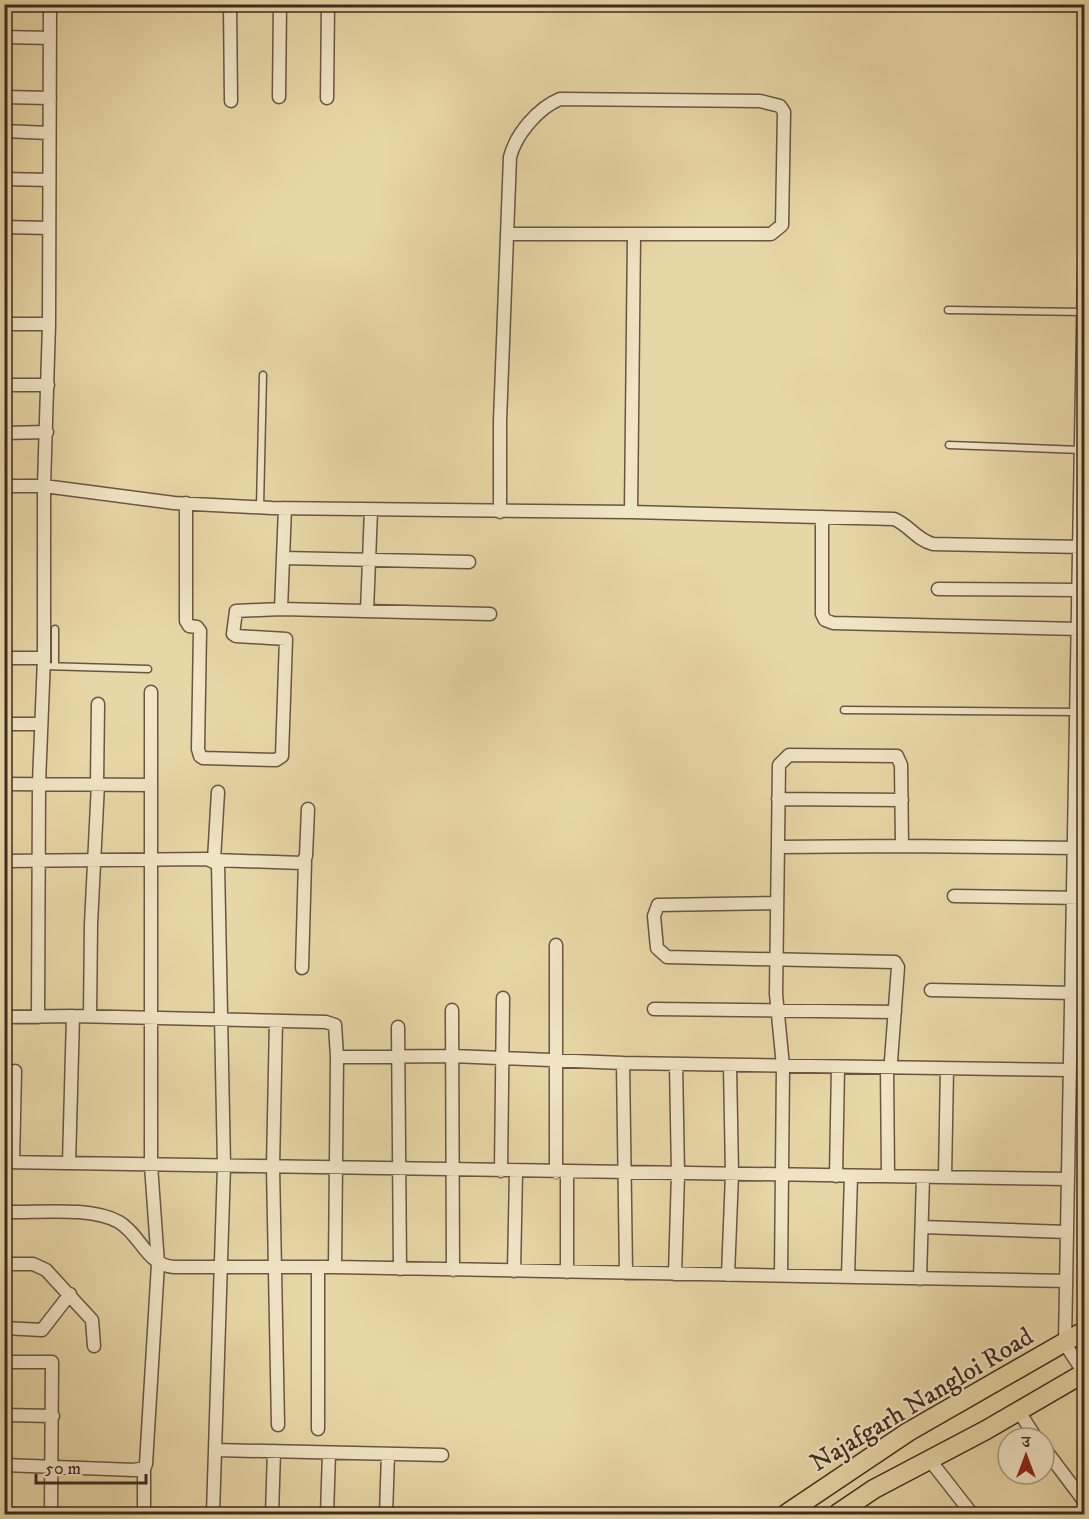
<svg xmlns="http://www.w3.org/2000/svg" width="1089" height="1519" font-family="'IM FELL DW Pica','Noto Serif Devanagari',serif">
	<rect width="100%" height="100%" fill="#e8d7a6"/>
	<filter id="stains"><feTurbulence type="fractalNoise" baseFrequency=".00333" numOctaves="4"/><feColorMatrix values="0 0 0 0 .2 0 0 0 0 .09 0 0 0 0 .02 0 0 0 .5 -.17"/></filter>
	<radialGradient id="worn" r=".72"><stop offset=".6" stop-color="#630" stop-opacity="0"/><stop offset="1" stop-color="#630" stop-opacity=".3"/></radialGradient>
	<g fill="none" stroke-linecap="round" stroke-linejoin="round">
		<g stroke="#685643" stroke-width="9">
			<path id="lane" d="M948,310l135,2
				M949,445l132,5
				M260,507l3,-132
				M55,629v37
				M44,666l104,3
				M844,710l233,2"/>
		</g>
		<g stroke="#685643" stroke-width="15">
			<path id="street" d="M230,4l1,97
				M4,37l46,1
				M4,97l46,1
				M279,97l1,-93
				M327,98l1,-94
				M4,131l45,2
				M4,179l45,1
				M4,227l45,1
				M507,234h127l-3,278
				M4,324h45
				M4,385h44
				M4,433l43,-1
				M4,486h40l130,17 98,5 359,4 263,7c15,6 23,21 39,25l151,3
				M186,503v118l3,5 8,1 3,4 -2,118 2,7 3,2 73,2 6,-4 4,-117 -50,-3 -3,-2 3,-23 45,-2 209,5
				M500,512v-91l10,-264c6,-23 28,-49 50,-58l200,2 20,5 4,6 -2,113 -11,9h-137
				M822,517v97l3,6 8,3 246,6
				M283,558l186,4
				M938,589l141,1
				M281,609l4,-101
				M367,611l4,-101
				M4,658h40
				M4,724h37
				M4,784l147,1
				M97,784l1,-80
				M218,792l-4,68 88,3 4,-7 2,-47
				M778,799l124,1
				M778,847l124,-1
				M4,861l203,-2 11,5 6,302 -11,348
				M954,896l130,2
				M777,903l-119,2 -4,11 3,32 10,9 228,5 3,5 -7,94
				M302,968l3,-107
				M931,990l141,3
				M654,1009l241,3
				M452,1010l1,260
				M90,1016l1,-92 7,-140
				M4,1017l69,-1 253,6 9,3 2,32 -2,210
				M38,1017l1,-234 5,-125v-172l5,-162 1,-320
				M276,1021l-3,146 5,258
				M398,1027l2,242
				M337,1057l115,-1 171,7 447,7
				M623,1063l3,210
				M887,1068l1,108
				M4,1162l1064,17
				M13,1162l2,-91
				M69,1163l4,-147
				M501,1171l2,-173
				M556,1172v-227
				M567,1172v100
				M836,1176l2,-109
				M945,1177l2,-108
				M4,1212c34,1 86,-6 115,10 22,13 27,43 55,45h161l731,14
				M922,1227l145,5
				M4,1264h29l13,6 46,50 2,26
				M318,1267v162
				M514,1271l2,-99
				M675,1274l3,-100 -2,-110
				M728,1275l4,-101 -2,-109
				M781,1276l2,-210 -7,-72 3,-229 10,-10 108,1 4,9 1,81 173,2
				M848,1277l3,-101
				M920,1279l3,-102
				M4,1328l38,2 28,-36
				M4,1362h48l-1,152
				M1084,1373l-19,-29 19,-1073
				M1018,1410l18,28
				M4,1415l49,1
				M1044,1448l40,53
				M215,1450l227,5
				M929,1459l43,55
				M4,1465l130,5 10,-2 2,-4 12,-200 -7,-99v-473
				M144,1468v46
				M272,1514l2,-63
				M327,1514l2,-61
				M386,1514l2,-60"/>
		</g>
		<g stroke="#3d2b22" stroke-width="21">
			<path id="primary" d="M786,1514l122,-82 176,-101
				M837,1514l37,-25 112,-59 98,-57"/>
		</g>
		<use href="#lane" stroke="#f0e5c5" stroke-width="6"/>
		<use href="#street" stroke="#f0e5c5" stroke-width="12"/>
		<use href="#primary" stroke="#e8d7a6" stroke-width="18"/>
	</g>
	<g text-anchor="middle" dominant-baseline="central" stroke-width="4.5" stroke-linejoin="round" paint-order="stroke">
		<g font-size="26" fill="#3d2b22" stroke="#f0e5c5">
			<text transform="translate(922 1400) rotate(-31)">Najafgarh Nangloi Road</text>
		</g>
	</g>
	<rect width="1089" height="1519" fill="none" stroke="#e8d7a6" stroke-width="24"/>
	<rect x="6" y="6" width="1077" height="1507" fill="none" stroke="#3d2b22" stroke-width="3"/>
	<rect x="12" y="12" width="1065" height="1495" fill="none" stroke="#3d2b22" stroke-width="1.5"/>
	<g transform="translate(1026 1456)"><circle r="28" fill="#f0e5c5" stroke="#a89b84" stroke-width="1.5"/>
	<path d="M0-4.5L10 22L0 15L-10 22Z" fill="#8f2418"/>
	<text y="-9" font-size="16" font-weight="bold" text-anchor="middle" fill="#3d2b22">उ</text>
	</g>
	<path d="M36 1474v9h110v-9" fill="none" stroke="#3d2b22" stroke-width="3"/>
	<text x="45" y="1474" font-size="18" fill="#3d2b22" stroke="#f0e5c5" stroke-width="4.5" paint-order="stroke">50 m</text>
	<rect width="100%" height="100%" filter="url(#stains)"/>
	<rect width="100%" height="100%" fill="url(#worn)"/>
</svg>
